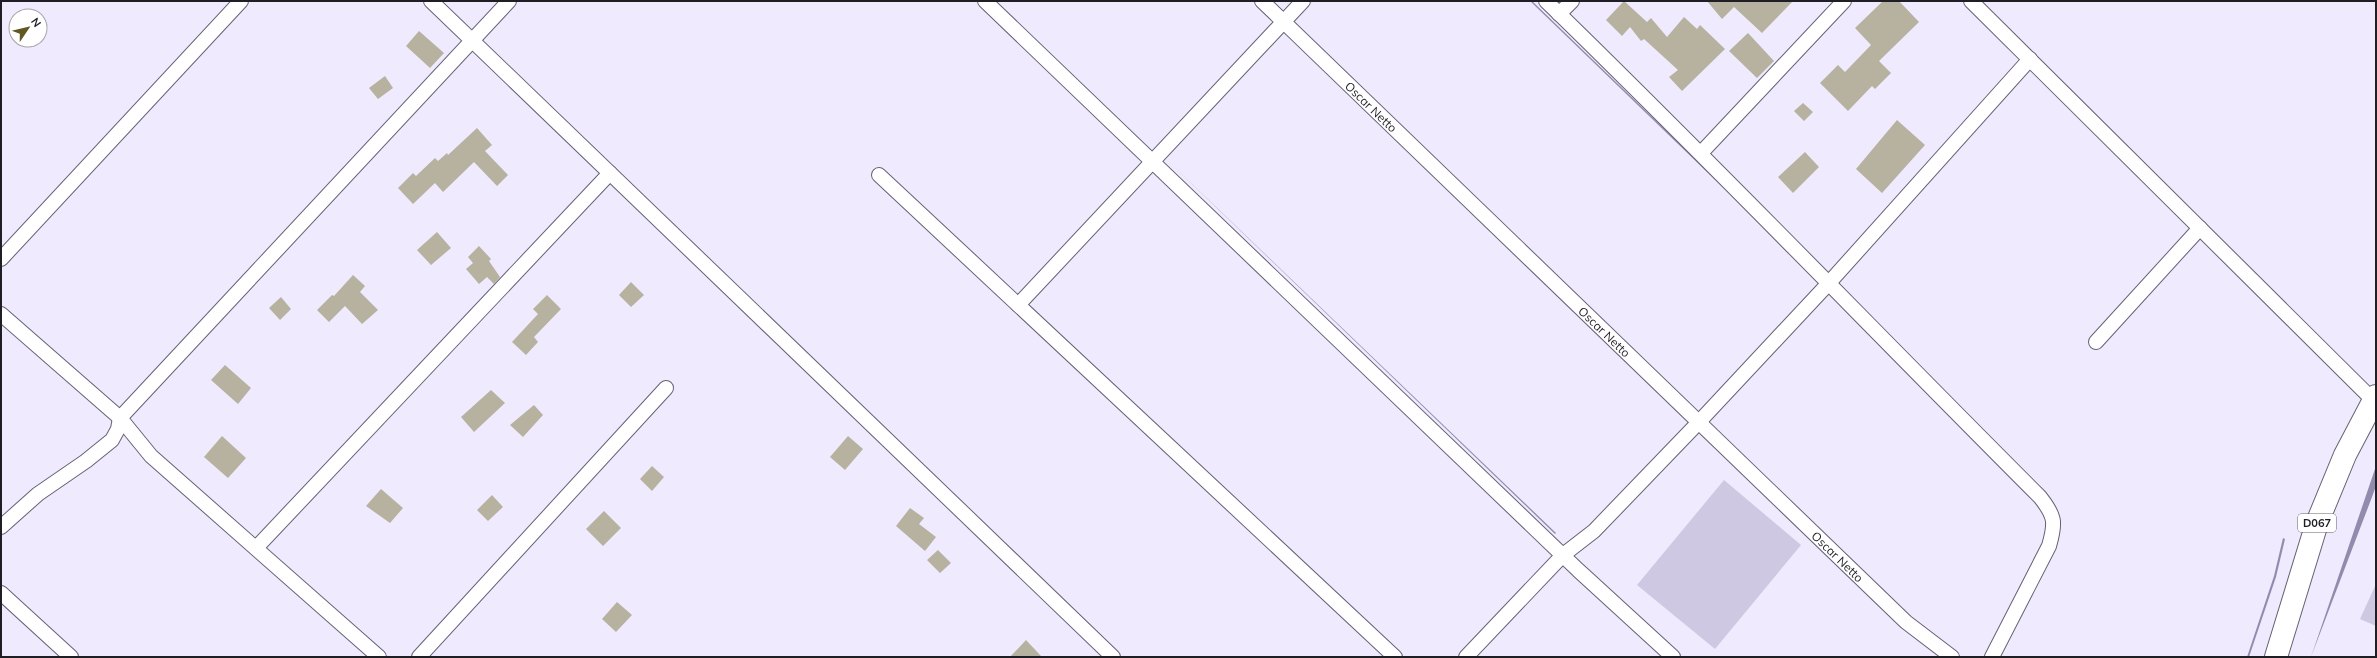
<svg xmlns="http://www.w3.org/2000/svg" width="2377" height="658" font-family="Mulish,sans-serif">
	<rect width="100%" height="100%" fill="#efeafe"/>
	<path fill="#cec8e3" d="M1724,480l77,65 -86,104 -78,-64z
		M2376,584v42l-16,-7z"/>
	<path fill="#938bad" d="M1530,1h2l265,256 -1,1z
		M1167,160l389,373 -1,1z
		M2376,466v20l-4,11 -61,160z
		M2283,538l2,1 -9,38 -27,80h-2l27,-81z"/>
	<path fill="#b6b29f" d="M1624,1l23,21 4,-4 16,19 17,-20 13,12 3,-4 25,24 -43,42 -13,-14 9,-7 -34,-31 -3,2 -11,-14 -8,9 -16,-16z
		M1707,1h86l-31,32 -28,-26 -12,12z
		M1883,1h16l20,21 -40,39 12,12 -16,16 -3,-3 -24,25 -28,-28 18,-18 7,7 26,-27 -16,-17z
		M419,31l25,22 -14,15 -24,-22z
		M1748,33l26,28 -17,17 -28,-27z
		M385,76l8,12 -15,11 -9,-11z
		M1803,103l10,9 -9,9 -10,-10z
		M1897,120l28,25 -43,48 -26,-24z
		M477,128l15,17 -7,6 23,24 -11,11 -23,-24 -31,30 -8,-9 -22,21 -15,-16 15,-15 3,3 19,-18 3,3 9,-8 1,2z
		M1805,152l14,15 -26,26 -15,-16z
		M437,232l14,16 -20,17 -14,-15z
		M479,246l12,13 -2,2 11,16 -6,7 -7,-7 -8,7 -13,-15 7,-6 -5,-6z
		M353,275l12,11 -5,6 18,18 -16,14 -17,-18 -16,16 -12,-12 15,-15 2,1z
		M631,282l13,13 -13,12 -12,-12z
		M547,295l14,14 -27,28 4,5 -12,13 -14,-13 26,-28 -5,-5z
		M281,297l10,12 -11,11 -11,-12z
		M225,365l26,23 -13,16 -27,-24z
		M491,390l14,13 -31,29 -13,-15z
		M534,405l9,10 -20,22 -13,-12z
		M222,436l24,22 -18,20 -24,-21z
		M848,436l15,13 -18,21 -15,-13z
		M652,466l12,11 -12,14 -12,-12z
		M381,489l22,19 -13,15 -24,-17z
		M492,495l11,12 -15,14 -11,-11z
		M910,508l14,10 -5,6 17,13 -11,14 -29,-25z
		M604,511l17,17 -18,18 -17,-17z
		M938,550l13,13 -11,10 -13,-13z
		M617,602l15,13 -16,17 -14,-13z
		M1026,640l16,17h-32z"/>
	<g fill="none" stroke-linecap="round" stroke-linejoin="round">
		<g stroke="#666273" stroke-width="16">
			<g id="street">
				<path d="M431,1l682,656"/>
				<path d="M985,1l593,569 95,87"/>
				<path id="s1" d="M1262,1l644,621 46,35"/>
				<path d="M1546,1c167,162 329,331 494,496 15,19 16,25 9,49l-57,111"/>
				<path d="M1971,1l402,399"/>
				<path d="M1559,14l13,-13"/>
				<path d="M1701,153l143,-152"/>
				<path d="M879,175l516,482"/>
				<path d="M1,259l240,-258"/>
				<path d="M1018,305l285,-304"/>
				<path d="M1,314l119,104 31,38 228,201"/>
				<path d="M2096,342l104,-114"/>
				<path d="M1,527l37,-33 48,-33 26,-21 6,-11 2,-11 389,-417"/>
				<path d="M256,548l354,-375"/>
				<path d="M1,593l70,64"/>
				<path d="M419,657l247,-269"/>
				<path d="M1466,657l97,-102 31,-24 104,-108 130,-139 202,-225"/>
			</g>
		</g>
		<g stroke="#666273" stroke-width="24">
			<path id="primary" d="M2276,657l41,-134 28,-68 31,-59"/>
		</g>
		<use href="#street" stroke="#fff" stroke-width="14"/>
		<use href="#primary" stroke="#fff" stroke-width="22"/>
	</g>
	<g text-anchor="middle" dominant-baseline="central" stroke-width="3" stroke-linejoin="round" paint-order="stroke">
		<rect fill="#fff" stroke="#636266" stroke-width="1" x="2298" y="514" width="38" height="18" rx="3"/>
		<g font-size="11" font-weight="bold" fill="#201e25">
			<text x="2317" y="523">D067</text>
		</g>
		<g font-size="12" fill="#201e25" stroke="#fff">
			<text stroke="none"><textPath href="#s1" startOffset="152">Oscar Netto</textPath></text>
			<text stroke="none"><textPath href="#s1" startOffset="476">Oscar Netto</textPath></text>
			<text stroke="none"><textPath href="#s1" startOffset="800">Oscar Netto</textPath></text>
		</g>
	</g>
	<rect width="2377" height="658" fill="none" stroke="#201e25" stroke-width="4"/>
	<g transform="translate(28 28) rotate(55)"><circle r="19" fill="#ffffff" stroke="#a6a5a8"/>
	<path d="M0-3L7 15L0 10L-7 15Z" fill="#615723"/>
	<text y="-6" font-size="11" font-weight="bold" text-anchor="middle" fill="#201e25">N</text>
	</g>
</svg>
